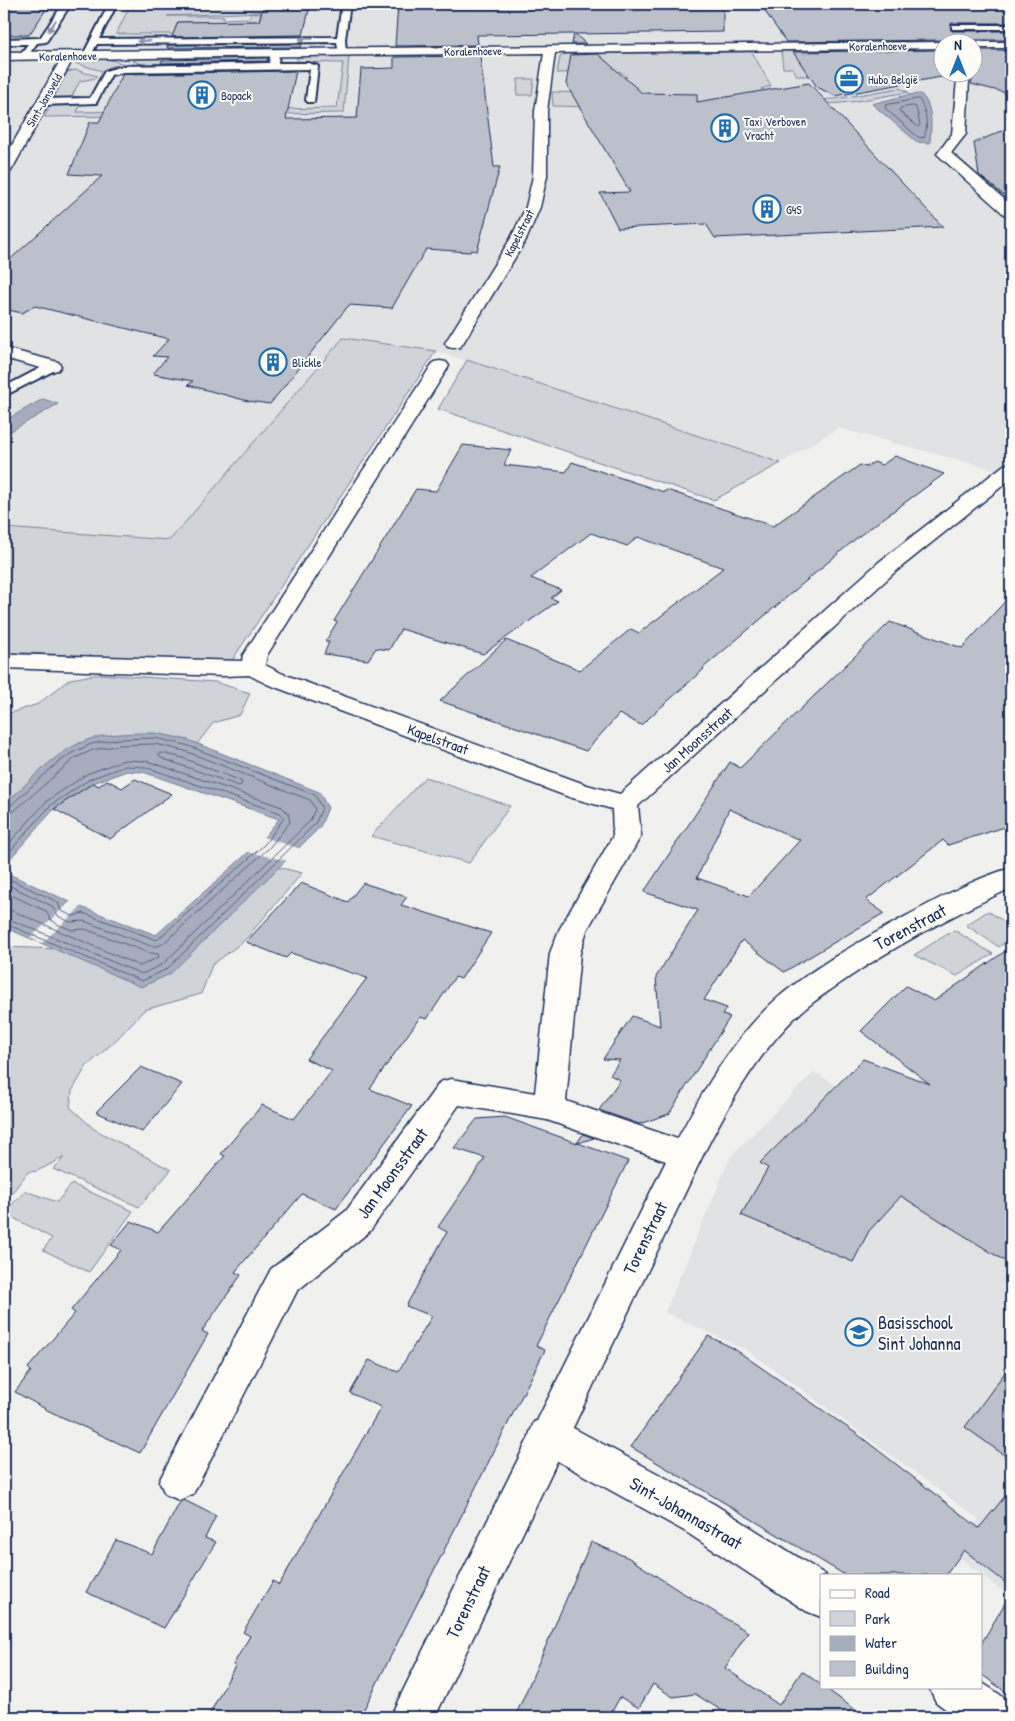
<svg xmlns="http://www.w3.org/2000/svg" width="1015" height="1721" font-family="'Patrick Hand',sans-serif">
	<rect width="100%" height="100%" fill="#f0f0ee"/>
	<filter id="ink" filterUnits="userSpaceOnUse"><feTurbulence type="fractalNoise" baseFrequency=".02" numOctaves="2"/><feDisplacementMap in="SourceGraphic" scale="10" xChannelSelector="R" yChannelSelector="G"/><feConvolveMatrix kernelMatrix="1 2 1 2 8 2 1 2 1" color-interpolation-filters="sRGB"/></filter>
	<g filter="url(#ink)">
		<path fill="#e0e2e3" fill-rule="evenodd" d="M4,4h1007v454l-15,12 -158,-42 -57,35 -345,-112 -93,-13 -173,202 -166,-12zM942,42h30v30h-30z
			M814,1072l197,116v410l-58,-46 26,-33 -229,-167 -85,-40 66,-156z"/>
		<path fill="#d0d3d8" stroke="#76819b" d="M131,4h133l-2,8 -95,4h57l-1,3 26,-1 2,-5h10l-2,8 -81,1 -5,12h-57z
			M887,49l2,3h16l-2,-3h21l5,7 -30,5 -99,1 9,14h-12l-4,-8h-10l-2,-17z
			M752,52l19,34 -10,3 28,13 46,-3 64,-11 9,4 -57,10 -100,9 -198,-5 -1,-14 65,2 -15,-15 25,-2 -6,-5 -64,1 3,-16 6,-3z
			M303,56h46l-5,57 -300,4 8,-12 28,-1 -3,8 260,-4 6,-45 -44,-1 -3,-4z
			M245,57l8,2v3l-111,2 -9,-3 5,-2z
			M104,58l24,7 -16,1 -10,5 -28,-8 4,-3z
			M76,70l21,6 -1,2 -16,3 -8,15 7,1 -12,3 -14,-1 14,-27z
			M518,79h16l-2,16h-15z
			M343,338l93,13 -205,311 -227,-10v-124l166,12z
			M467,360l314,103 -67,37 -276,-91z
			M99,674l116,8 35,11 -10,22 -27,8 -25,33h-51l-121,44 -12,-1v-84l34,-11 32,-25z
			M425,777l85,29 -41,57 -98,-27z
			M270,865l32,8 -58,68 -32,24 -11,29 -57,16 -27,29 -31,28 -14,24 -2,16 24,22 77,41 -32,37 -86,-38 12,-12 -28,14 -9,1 -24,31v-256l82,3 35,8z
			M988,911l23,15v12l-12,9 -33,-22z
			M954,930l39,24 -36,22 -43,-21z
			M72,1184l61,27 -44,61 -46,-22 9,-12 -48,-25 21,-22 32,11z"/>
		<path fill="#a7adbd" stroke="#6f7b97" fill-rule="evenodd" d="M921,94c13,14 10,32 9,49l-13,-1 -45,-38 35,-9z
			M43,399l15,5 -54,31v-14z
			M156,733l32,7 131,52 9,16 -8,19 -150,147 -29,13 -137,-60v-122c25,-23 52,-55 86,-66 21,-6 44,-6 66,-6zM127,771l16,1 136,47 -18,22 -105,94 -75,-28 -6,5 -11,-6 6,-4 -59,-27 -5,-8 2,-6 46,-52 39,-26z"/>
		<path fill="#f0f0ee" d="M263,837l38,12 -13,12 -40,-9z
			M70,902l2,1 -4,3 7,3 4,-3 2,1 -39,36 -12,-5z"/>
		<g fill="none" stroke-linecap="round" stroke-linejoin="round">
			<path stroke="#536184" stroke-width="1" d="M919,99c7,12 10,25 5,39l-6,-1 -33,-29 1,-3z
				M913,106l3,1 4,18 -2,2 -19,-16 2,-3z
				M162,753l21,5 58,23 1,3 -3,2 -78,-28 -2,-3z
				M4,809l5,-2 46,-42 17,-12 19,-9 28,-5 36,-1 31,7 129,50 7,13 -7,16 -148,145 -25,12 -138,-58
				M4,815l9,-3 62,-54 18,-8 27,-5 35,-1 30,7 125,49 5,9 -5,12 -147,143 -21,10 -138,-57
				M4,849l43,-48 40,-27 37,-14 23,1 135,46 6,6 2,9 -21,26 -105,95 -6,3h-7l-67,-25 -14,1 -12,-6 -6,-10 -48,-23
				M4,858l47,-53 39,-26 35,-13 20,1 135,46 4,5 -20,27 -107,95 -74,-27 -10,3 -12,-5 -3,-9 -49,-23 -5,-6
				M4,892l42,19 4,8 7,5 15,6 13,-1 64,24 9,1 1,3 -19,9 -127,-55 -9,-2"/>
		</g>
		<path fill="#bbc0ca" stroke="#1b2f5e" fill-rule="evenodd" d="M264,4h42l-1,6h4l-6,25 -131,2 6,-15 81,-1z
			M398,4h325v28l-148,2 11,10h-14l2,-10 -97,1 1,10 -83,1z
			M760,4h251v19h-59l-2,2 2,6h59v9h-39l-2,2h-26l-2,-2 -156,2z
			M4,5h45l-20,30h-25z
			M302,44l-1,3 -134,1 1,-3z
			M942,50v22h17l-4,9 -14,-4 -106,19 -18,-9 -24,-35z
			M972,50h39v44l-40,-10 4,-12 -3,-3z
			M598,54l44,39 55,1v8l112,-19 134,144 -228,11 -9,-14 -88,4 -18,-35 30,-1 -64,-108 5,-29z
			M480,56l14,111h6l-23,84 -6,-1 -1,2 -44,-3 -34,59 -43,-3 -79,99 -22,-3 -60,-16 5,-4 -40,-7 14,-17 -14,-1 16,-17 -134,-33 -13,7 -18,-4v-44l98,-89 -33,-2 21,-52h9l24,-48 173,-3 -10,48 71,-1 4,-49 33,-1v-11z
			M268,58l-1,3 -106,2 1,-3z
			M1011,127v74l-32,-26 -5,-32z
			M463,445l48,5 -7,15 62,7 6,-10 92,30 3,-2 106,36 87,-61 6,2 8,-5 8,3 13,-9 49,18 -85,62 -156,132 1,1 -63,56 -22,-11 -33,37 -146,-50 66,-61 74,30 51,-41 8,4 84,-65 -85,-31 -11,9 -36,-13 -60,45 30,12 -10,8 7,3 -75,53 -82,-25 -12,21 -13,-2 -8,12 -44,-6 5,-12h-4l12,-20 -3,-1 82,-132 20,2z
			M1011,595v230l-63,20 -5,-5 -77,60 18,13 -100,59 -42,-32 -38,60 23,8 -5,7 8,2 -61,97 -30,10 -40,-14 21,-30 -10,-5 10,-15 -17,-1 29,-43 28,10 -4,-49 42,-67 -54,-18 86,-130 10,6 150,-146 72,26zM729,809l71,31 -51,56 -52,-18z
			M135,779l37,15 -62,45 -56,-30 39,-26 6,3 8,-6 15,8z
			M301,883l47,19 15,-19 44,14 -6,8 90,28 -30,46 -6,-2 -28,42 -7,-2 -50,72 42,17 -76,103 -34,-15 -67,78 6,3 -39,56 6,3 -68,119 -91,-42 -34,-19 16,-21 -3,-3 47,-55 -4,-3 50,-60 -10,-5 20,-24 27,11 67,-76 -4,-2 41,-49 32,14 38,-48 -26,-12 61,-81 -76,-25 -5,5 -40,-16z
			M1011,947v318l-110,-69 -32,35 -16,31 -112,-47 27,-47 -8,-5 103,-104 67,25 -69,-53 45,-45 28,15z
			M141,1067l41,17 -40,48 -46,-20z
			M505,1117l72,26 6,-9 11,4 -16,5 50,18 -92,185 9,4 -185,367h-152l27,-51 -2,-1 17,-29 -7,-4 30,-51 6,4 102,-178 -31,-14 19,-33 29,12 34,-56 -26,-10 41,-74 -9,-5 47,-69 -31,-10 23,-29z
			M708,1336l25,12 124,86 122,94 32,-39v98l-47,-37 -18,25h-101l-214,-128z
			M1011,1364v96l-46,-33z
			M184,1500l32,16 -11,22 11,4 -52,86 -78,-36 30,-52 36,14 28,-52z
			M591,1542l38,16 49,32 70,42 -23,36 54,37 23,-34 63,46h-133l-37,-23 -22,3 -20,-13 -14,24 -19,-11 -11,20h-94z
			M1011,1593v103l-30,-22v-30z"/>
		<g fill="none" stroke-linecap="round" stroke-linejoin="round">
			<g stroke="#1b2f5e" stroke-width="4">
				<path id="service" d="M63,4h8l-25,38 -9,1 -8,11 -7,-2 6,-8h-24v-5l36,-1z
					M109,4h8l-18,35 238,-2 5,-33h8l-5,35 1,13 -7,2 -2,-12 -240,2 -5,9h-6l-1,-2z
					M952,25h59v4h-59z
					M275,50l4,3 -1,10h30l10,3 -4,36h-6l-2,-2 4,-31 -187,3 -12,3 -15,28 -53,2 -5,-3 5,-3 47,-1 15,-27 18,-5 146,-3 2,-10z
					M52,362l6,4 -1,3 -53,27v-9z"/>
			</g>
			<g stroke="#1b2f5e" stroke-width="3">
				<path id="minor" d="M942,42h4h-4v6l-387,5 -8,58v65l-7,31 -13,31 -64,105 -3,4 -6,1 -6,-1 -3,-4 66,-105 15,-31 7,-31 2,-65 9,-58 -471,6 -62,112 -2,3 -5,1v-16l57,-100 -57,1v-8z
					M968,42h43v6h-39v-6z
					M972,71l1,1 -4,8 -3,54 -15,19 60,52v12l-5,-1 -69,-62 15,-20 5,-54 4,-8z
					M4,348l54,14 3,4 -3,4 -6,1 -48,-13z
					M440,361l6,1 3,4 -182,289 -2,10 18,9 304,111 33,9 259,-232 125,-97 7,-2v16l-116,93 -257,234 3,30 -54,94 -7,23 -14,148 132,45 5,9 -5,9 -12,4 -139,-48 -88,-15 -89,126 -73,60 -104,203 -14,6 -14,-6 -6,-13 112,-212 75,-58 94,-129 11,-3 84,14 15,-140 9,-23 54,-94 -1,-27 -43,-12 -302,-113 -18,-9 -25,1 -220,-8v-14l238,7 1,-6 188,-289 3,-4z
					M548,1417l14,5 152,82 112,71h-5v42l-15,-6 -120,-79 -152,-84 -5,-13 5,-13z
					M981,1682c15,11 30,15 30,35h-55l-20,-15 -7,-15h52z"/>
			</g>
			<g stroke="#1b2f5e" stroke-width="3">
				<path id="tertiary" d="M1011,868v20c-57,27 -114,56 -166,92 -21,14 -43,29 -60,48 -34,37 -59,82 -82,127l-268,562h-45l279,-562c28,-53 58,-109 102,-151 39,-36 90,-63 137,-89 32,-17 67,-37 103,-47z"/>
			</g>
			<use href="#service" fill="#fdfcf7" fill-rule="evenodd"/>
			<use href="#minor" fill="#fdfcf7" fill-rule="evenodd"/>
			<use href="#tertiary" fill="#fdfcf7" fill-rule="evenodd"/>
		</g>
		<defs><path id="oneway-solid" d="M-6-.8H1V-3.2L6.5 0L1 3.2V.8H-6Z" transform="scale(1.25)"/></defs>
		<g fill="#8c96aa">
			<use href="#oneway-solid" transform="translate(52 26) rotate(124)"/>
			<use href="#oneway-solid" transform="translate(306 39) rotate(179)"/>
			<use href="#oneway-solid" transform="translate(144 41) rotate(179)"/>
		</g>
	</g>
	<defs>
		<g id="office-ring" transform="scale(1.4375)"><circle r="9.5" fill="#fdfcf7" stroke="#1f6fb2" stroke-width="1.5"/><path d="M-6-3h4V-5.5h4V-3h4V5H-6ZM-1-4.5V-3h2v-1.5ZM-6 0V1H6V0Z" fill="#1f6fb2"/></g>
		<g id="building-ring" transform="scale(1.4375)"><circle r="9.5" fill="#fdfcf7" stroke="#1f6fb2" stroke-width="1.5"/><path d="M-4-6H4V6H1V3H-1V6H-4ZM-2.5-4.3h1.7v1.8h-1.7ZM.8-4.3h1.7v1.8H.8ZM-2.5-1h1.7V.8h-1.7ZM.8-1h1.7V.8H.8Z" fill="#1f6fb2"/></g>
		<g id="school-ring" transform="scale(1.4375)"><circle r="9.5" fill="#fdfcf7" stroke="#1f6fb2" stroke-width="1.5"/><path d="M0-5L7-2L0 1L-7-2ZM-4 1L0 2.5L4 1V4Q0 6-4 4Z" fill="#1f6fb2"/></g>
	</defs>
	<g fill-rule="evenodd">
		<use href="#office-ring" x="849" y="79"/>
		<use href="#building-ring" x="202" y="95"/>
		<use href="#building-ring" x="725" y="128"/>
		<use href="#building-ring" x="767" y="209"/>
		<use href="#building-ring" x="273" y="362"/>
		<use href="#school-ring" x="859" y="1332"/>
	</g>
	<g text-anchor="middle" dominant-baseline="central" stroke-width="4" stroke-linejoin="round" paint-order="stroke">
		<g font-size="12" fill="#1b2f5e" stroke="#fdfcf7">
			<text transform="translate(878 46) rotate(-1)">Koralenhoeve</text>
			<text transform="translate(473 51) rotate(-1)">Koralenhoeve</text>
			<text transform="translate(68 56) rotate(-1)">Koralenhoeve</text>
			<text transform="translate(44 100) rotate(-60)">Sint-Jansveld</text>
			<text transform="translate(519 233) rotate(-63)">Kapelstraat</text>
		</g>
		<g font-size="12" fill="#1b2f5e" stroke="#fdfcf7" text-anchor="start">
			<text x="868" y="79">Hubo België</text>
			<text x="221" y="95">Bopack</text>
			<text x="744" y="121">Taxi Verboven<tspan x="744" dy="14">Vracht</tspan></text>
			<text x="786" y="209">G4S</text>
			<text x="292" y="362">Blickle</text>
		</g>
		<g font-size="15" fill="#1b2f5e" stroke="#fdfcf7">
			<text transform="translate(438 739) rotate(20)">Kapelstraat</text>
			<text transform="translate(697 740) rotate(-42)">Jan Moonsstraat</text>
		</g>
		<g font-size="18" fill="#1b2f5e" stroke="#fdfcf7">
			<text transform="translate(910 927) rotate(-28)">Torenstraat</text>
			<text transform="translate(392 1173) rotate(-54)">Jan Moonsstraat</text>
			<text transform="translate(645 1238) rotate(-64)">Torenstraat</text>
			<text transform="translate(686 1513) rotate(30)">Sint-Johannastraat</text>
			<text transform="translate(468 1602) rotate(-64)">Torenstraat</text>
		</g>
		<g font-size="18" fill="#1b2f5e" stroke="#fdfcf7" text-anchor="start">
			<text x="878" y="1322">Basisschool<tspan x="878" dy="21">Sint Johanna</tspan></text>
		</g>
	</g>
	<rect width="1015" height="1721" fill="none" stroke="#fdfcf7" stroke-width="20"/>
	<rect x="10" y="10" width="995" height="1701" fill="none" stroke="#1b2f5e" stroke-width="2" filter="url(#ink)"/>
	<rect x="820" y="1574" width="162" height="115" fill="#fdfcf7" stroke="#a3aaba"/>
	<rect x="830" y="1590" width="25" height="8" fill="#fdfcf7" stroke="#a3aaba"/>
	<text x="865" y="1598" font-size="15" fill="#1b2f5e">Road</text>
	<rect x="830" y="1611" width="25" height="15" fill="#d0d3d8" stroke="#a3aaba"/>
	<text x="865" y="1624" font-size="15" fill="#1b2f5e">Park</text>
	<rect x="830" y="1636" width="25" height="15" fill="#a7adbd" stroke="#a3aaba"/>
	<text x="865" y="1648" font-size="15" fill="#1b2f5e">Water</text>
	<rect x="830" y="1661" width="25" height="15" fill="#bbc0ca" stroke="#a3aaba"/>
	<text x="865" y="1674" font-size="15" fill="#1b2f5e">Building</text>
	<g transform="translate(958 58)"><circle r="24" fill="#fdfcf7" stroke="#a3aaba"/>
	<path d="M0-4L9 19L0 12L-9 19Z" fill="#1f6fb2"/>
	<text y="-8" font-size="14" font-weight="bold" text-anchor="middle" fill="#1b2f5e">N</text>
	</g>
</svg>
